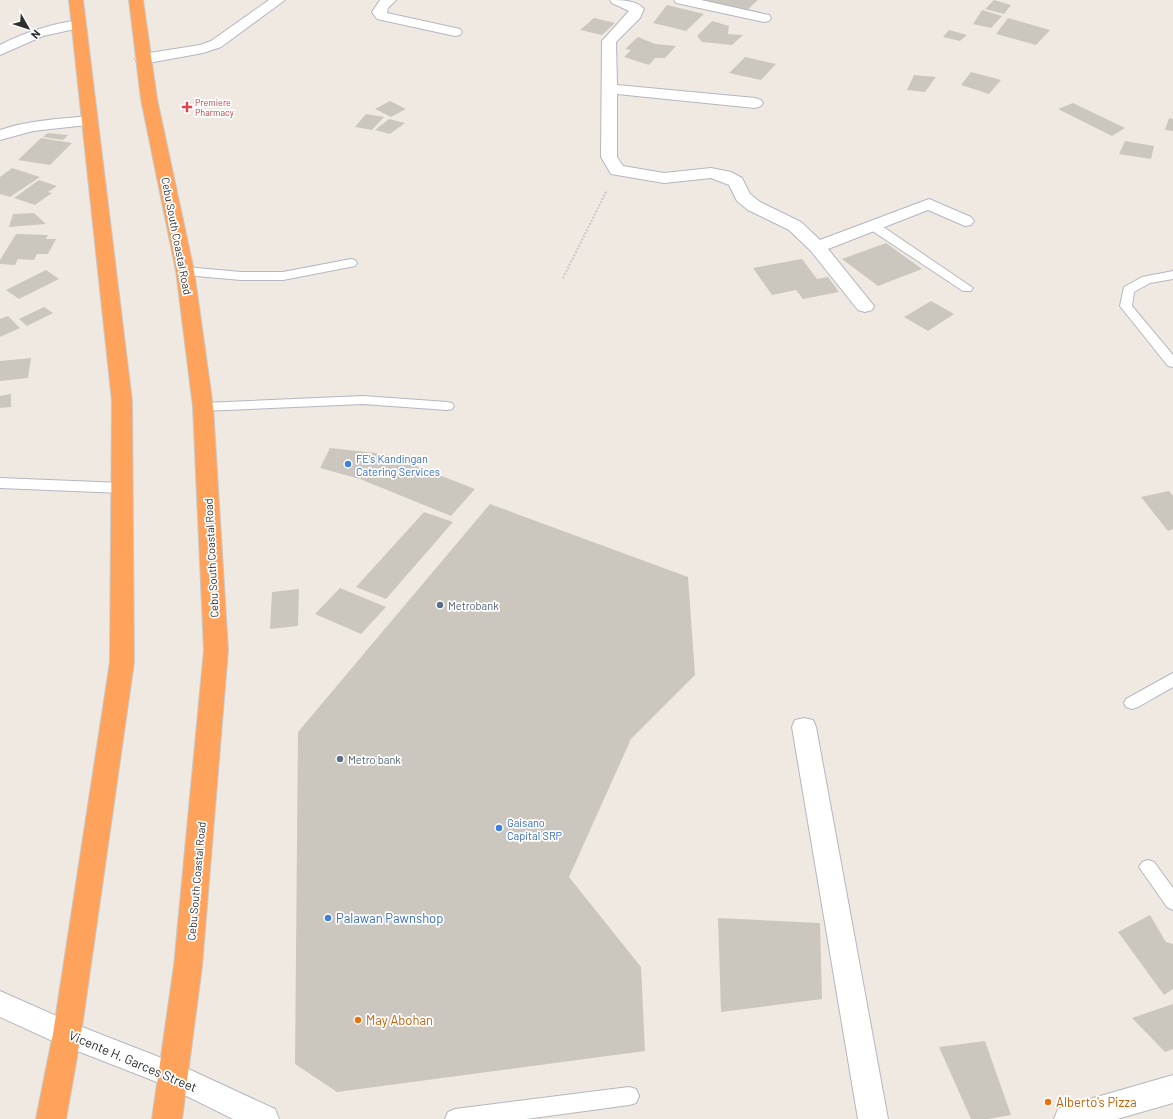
<svg xmlns="http://www.w3.org/2000/svg" width="1173" height="1119" font-family="Barlow,sans-serif">
	<rect width="100%" height="100%" fill="#efe9e1"/>
	<path fill="#cbc7bf" d="M706,0h52l-13,12 -40,-11z
		M994,0l17,5 -7,9 -19,-5z
		M667,5l37,9 -18,17 -33,-8z
		M982,10l20,6 -11,12 -18,-4z
		M594,18l21,5 -13,12 -22,-5z
		M1008,18l42,12 -14,15 -40,-11z
		M712,21l17,5 -1,8 15,1 -11,10 -30,-3 -5,-6z
		M949,30l18,5 -7,6 -17,-4z
		M638,37l17,7 21,2 -11,12h-10l-6,7 -25,-8 7,-7 -6,-1z
		M745,57l31,7 -15,16 -32,-7z
		M971,72l30,8 -12,14 -28,-9z
		M914,75l22,2 -11,15 -18,-2z
		M390,101l16,8 -15,8 -16,-8z
		M1073,103l52,25 -13,8 -54,-27z
		M366,114l18,3 -12,13 -17,-3z
		M1169,118l4,1v12l-8,-1z
		M389,119l16,4 -15,11 -15,-4z
		M48,133l20,2 -5,5 -20,-3z
		M41,138l31,5 -22,22 -32,-5z
		M1125,141l29,5 -3,13 -32,-5z
		M12,168l28,9 -30,20 -10,-3v-17z
		M39,180l18,6 -9,6 4,1 -17,12 -21,-7z
		M34,213l12,11 -37,3 4,-13z
		M16,234l32,1 -2,4h10l-8,15h-11l-3,6 -16,-1 -3,6 -15,-1v-4z
		M886,243l36,26 -44,17 -36,-27z
		M802,259l15,20 11,-2 11,15 -36,7 -7,-9 -24,5 -19,-27z
		M46,270l13,9 -40,20 -13,-9z
		M931,301l23,13 -26,17 -24,-14z
		M44,307l9,6 -26,13 -8,-7z
		M8,316l12,12 -20,9v-18z
		M31,358l-3,20 -28,3v-20z
		M11,394v13l-11,1v-12z
		M330,448l55,6 90,35 -24,27 -91,-37 -40,-11z
		M1169,491l4,5v33l-5,2 -27,-34z
		M490,504l198,73 7,98 -64,64 -62,138 72,90 4,84 -308,41 -42,-28 3,-332z
		M424,512l29,10 -67,77 -30,-12z
		M340,588l46,19 -25,27 -46,-20z
		M299,589l-1,37 -28,3 2,-37z
		M1150,915l16,27 7,2v45l-9,6 -46,-63z
		M718,918l102,5 2,76 -101,13z
		M1173,1004v45l-8,3 -33,-34z
		M985,1041l26,74 -23,4h-17l-32,-72z"/>
	<g fill="none" stroke-linecap="round" stroke-linejoin="round">
		<g stroke="#b4b7c1" stroke-width="2">
			<path id="lane" d="M872,221l4,1 97,66 -2,3h-8l-95,-63 -2,-3 2,-3z
				M351,259l4,1 2,3 -2,3 -72,14h-42l-56,-5 -6,-4 6,-4 56,5h42z
				M1173,271v8l-23,4 -16,9 -2,14 41,49v12l-5,-1 -48,-60 4,-19 18,-10z
				M363,396l84,6 5,1 2,3 -2,3 -5,1 -84,-6 -160,7 -5,-1 -2,-3 2,-3 5,-1z
				M0,478l122,5 5,2 2,3 -2,3 -5,2 -122,-5z
				M1173,673v14l-35,20 -6,2 -6,-2 -2,-4 2,-4z
				M1148,860l6,2 19,26v22l-6,-3 -28,-40 3,-5z
				M629,1087l7,2 3,7 -3,7 -7,2 -103,14h-81l3,-7 7,-3z"/>
		</g>
		<g stroke="#b4b7c1" stroke-width="2">
			<path id="street" d="M269,0h16l-64,47 -18,6 -60,11 -5,-2 -3,-3 3,-3 5,-2 57,-9 11,-4z
				M380,0h16l-8,8 -1,5 73,16 2,3 -2,3 -5,1 -78,-17 -5,-7z
				M610,0c11,0 27,0 34,9l-4,9 -24,24 1,43 138,13 6,2 2,3 -2,3 -6,2 -138,-14v63l6,9 41,7 47,-5 20,4 11,6 8,16 10,8 41,20 19,18 109,-41 42,18 3,4 -3,4 -6,1 -37,-16 -100,39 46,57 -2,4 -7,2 -7,-2 -47,-59 -22,-21 -41,-20 -11,-9 -8,-16 -18,-7 -47,5 -53,-9 -10,-17 1,-116 27,-30 -17,-8z
				M674,0h27l68,15 2,3 -2,3 -5,1 -83,-18 -5,-1z
				M79,20l5,1 2,3 -2,3 -41,9 -43,19v-10c25,-13 51,-21 79,-25z
				M90,116l6,2 2,3 -2,3 -63,7 -33,9v-10c29,-10 60,-11 90,-14z
				M804,718l9,2 3,7 72,392h-30l-66,-392 3,-7z"/>
		</g>
		<g stroke="#b4b7c1" stroke-width="2">
			<path id="secondary" d="M0,991l77,34 105,41 93,43 4,10h-46l-71,-35 -105,-41 -57,-26z
				M1173,1075v28l-56,16h-63l4,-10 11,-4z"/>
		</g>
		<g stroke="#c9c9c9" stroke-width="2">
			<path id="highway" d="M69,0h14l49,401 2,261 -53,372 -15,85h-30l17,-85 57,-372 2,-261z
				M129,0h14l14,99 37,172 19,136 15,243 -26,316 -20,153h-30l22,-153 30,-316 -11,-243 -17,-136 -35,-172z"/>
		</g>
		<path stroke="#c9c9c9" stroke-width="2" stroke-dasharray="2 1.5" stroke-linecap="butt" d="M563,278l44,-88"/>
		<use href="#lane" fill="#fff" fill-rule="evenodd"/>
		<use href="#street" fill="#fff" fill-rule="evenodd"/>
		<use href="#secondary" fill="#fff" fill-rule="evenodd"/>
		<use href="#highway" fill="#ffa35c" fill-rule="evenodd"/>
	</g>
	<path fill="#e0444e" stroke="#fff" stroke-width="1.5" d="M185 101h4v4h4v4h-4v4h-4v-4h-4v-4h4z"/>
	<g fill="#3f7fe0" stroke="#fff" stroke-width="1.5">
		<circle cx="348" cy="464" r="4"/>
		<circle cx="499" cy="828" r="4"/>
		<circle cx="328" cy="918" r="4"/>
	</g>
	<g fill="#5c6f8a" stroke="#fff" stroke-width="1.5">
		<circle cx="440" cy="605" r="4"/>
		<circle cx="340" cy="759" r="4"/>
	</g>
	<g fill="#e8710a" stroke="#fff" stroke-width="1.5">
		<circle cx="358" cy="1020" r="4"/>
		<circle cx="1048" cy="1102" r="4"/>
	</g>
	<g text-anchor="middle" dominant-baseline="central" stroke-width="3.5" stroke-linejoin="round" paint-order="stroke">
		<g font-size="9" fill="#be3a42" stroke="#fff" text-anchor="start">
			<text x="195" y="102">Premiere<tspan x="195" dy="10">Pharmacy</tspan></text>
		</g>
		<g font-size="11" fill="#2e2e2e" stroke="#fff">
			<text transform="translate(177 236) rotate(79)">Cebu South Coastal Road</text>
			<text transform="translate(211 558) rotate(-93)">Cebu South Coastal Road</text>
			<text transform="translate(196 881) rotate(-85)">Cebu South Coastal Road</text>
		</g>
		<g font-size="11" fill="#366cbe" stroke="#fff" text-anchor="start">
			<text x="356" y="458">FE's Kandingan<tspan x="356" dy="13">Catering Services</tspan></text>
			<text x="507" y="822">Gaisano<tspan x="507" dy="13">Capital SRP</tspan></text>
		</g>
		<g font-size="11" fill="#4e5e75" stroke="#fff" text-anchor="start">
			<text x="448" y="605">Metrobank</text>
			<text x="348" y="759">Metro bank</text>
		</g>
		<g font-size="13" fill="#366cbe" stroke="#fff" text-anchor="start">
			<text x="336" y="918">Palawan Pawnshop</text>
		</g>
		<g font-size="13" fill="#c56008" stroke="#fff" text-anchor="start">
			<text x="366" y="1020">May Abohan</text>
			<text x="1056" y="1102">Alberto's Pizza</text>
		</g>
		<g font-size="13" fill="#2e2e2e" stroke="#fff">
			<text transform="translate(133 1061) rotate(23)">Vicente H. Garces Street</text>
		</g>
	</g>
	<g transform="translate(28 28) rotate(129)" stroke="#ffffff" stroke-width="3" paint-order="stroke">
	<path d="M0-3L7 15L0 10L-7 15Z" fill="#2e2e2e"/>
	<text y="-6" font-size="11" font-weight="bold" text-anchor="middle" fill="#2e2e2e">N</text>
	</g>
</svg>
